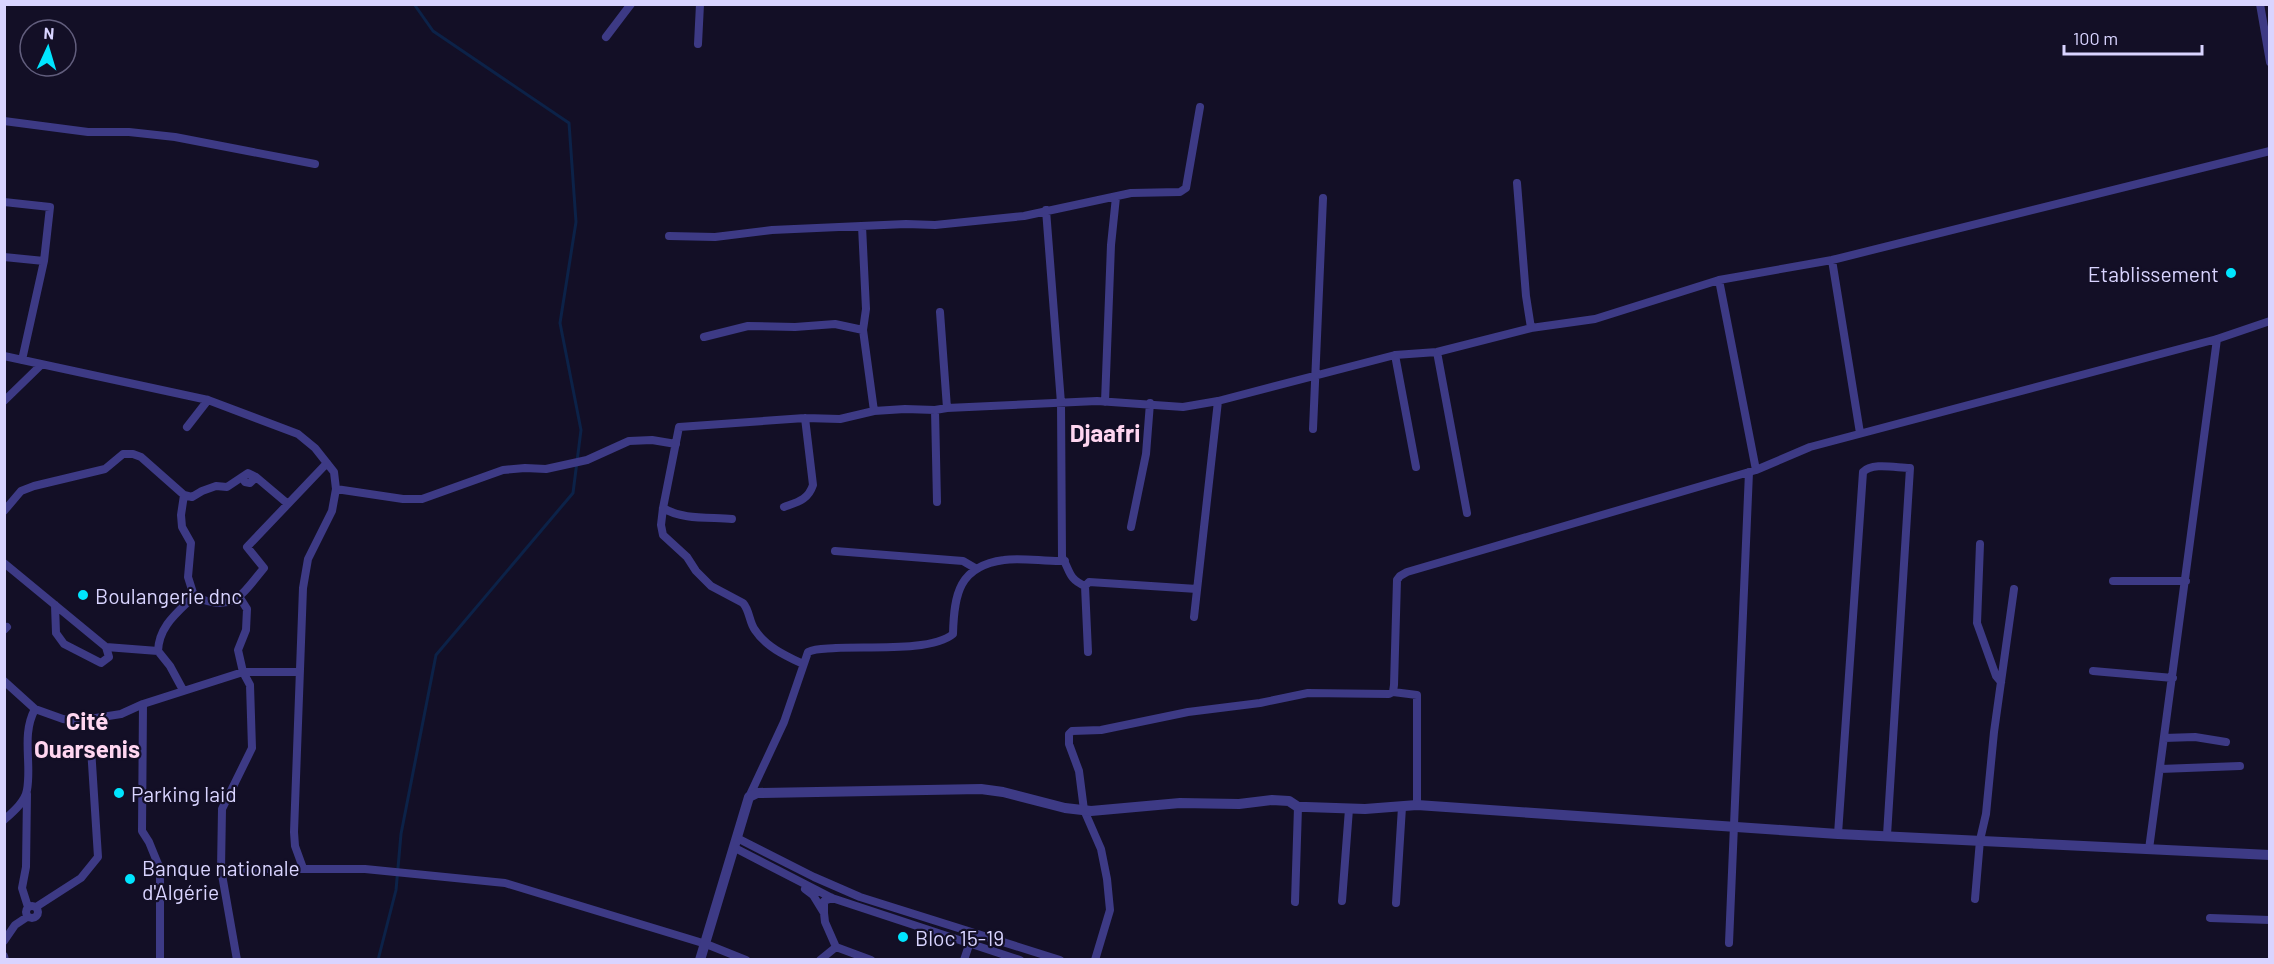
<svg xmlns="http://www.w3.org/2000/svg" width="2274" height="964" font-family="Barlow,sans-serif">
	<rect width="100%" height="100%" fill="#130f26"/>
	<g fill="none" stroke-linecap="round" stroke-linejoin="round">
		<path stroke="#0c2248" stroke-width="3" d="M378,960l18,-70 5,-56 35,-179 137,-162 8,-63 -21,-107 16,-101 -7,-99 -136,-92 -19,-27"/>
		<path stroke="#3d3a85" stroke-width="8" d="M2260,4l10,58
			M606,37l25,-33
			M698,44l2,-40
			M4,121l84,11h41l46,5 140,27
			M1517,183l9,113 5,32
			M4,202l46,5 -6,54
			M1046,210l15,193 1,154c8,13 6,22 23,29l4,-4 108,7
			M862,226l4,83 -3,21 11,81
			M669,236l46,1 57,-7 134,-6 29,1 89,-9 107,-23 49,-1 6,-4 14,-81
			M4,257l40,4 -22,99
			M1832,260l28,173
			M1719,280l37,190
			M940,312l7,96
			M704,337l44,-11 47,1 40,-3 28,6
			M1437,352l30,161
			M1395,355l21,112
			M4,356l204,44 90,34 17,14 19,24 2,17 -4,22 -24,48 -5,29 -9,244 1,14 8,22
			M4,401l37,-36
			M1105,402l6,-157 5,-48
			M935,410l2,92
			M187,427l21,-27
			M1313,429l10,-231
			M256,477l32,27
			M336,489l67,10h19l81,-29 22,-2 21,1 41,-9 42,-19 23,-1 24,4
			M184,495l-3,20 1,12 9,16 -3,34 6,19c38,18 47,0 70,-28l-17,-21 80,-84
			M784,507c14,-5 24,-7 29,-22l-8,-67
			M663,508c19,12 47,9 69,11
			M4,511l17,-20 13,-5 71,-17 18,-15h10l8,3 43,38 8,2 10,-6 14,-5 11,1 21,-14 8,4 -6,6 -5,-1 -3,-5
			M1131,527l15,-73 4,-51
			M1980,544l-3,79 19,53 5,6
			M835,551l128,10 12,7
			M4,563l102,84 3,10 -8,6 -37,-19 -8,-11 -1,-28
			M2113,581h73
			M1085,586l3,66
			M1194,617l24,-216
			M4,630l3,-3
			M106,647l52,4
			M803,664c-17,-8 -37,-17 -48,-34 -6,-8 -5,-19 -12,-27l-32,-17 -15,-15 -9,-14 -24,-22 -2,-10 2,-17 16,-81 126,-9 35,1 34,-8 31,-2 30,1 12,-2 150,-7 86,6 35,-6 177,-46 42,-3 94,-24 64,-9 124,-39 113,-20 438,-109
			M2093,671l80,7
			M4,681l31,28 28,10 14,2 44,-7 22,-10 100,-32h56
			M183,690l-13,-24 -12,-15c1,-25 19,-38 36,-55
			M1393,692l24,3v110
			M143,704l-1,127 7,11 11,27v91
			M2164,738l31,-1 31,5
			M2160,769l80,-3
			M27,794l-1,73 -4,21 6,19
			M749,797l35,-75 24,-70c8,-4 19,-3 28,-4 29,-2 96,4 117,-14 1,-40 6,-68 51,-74 17,-3 42,2 61,1
			M4,820c9,-8 21,-18 23,-30 5,-27 -6,-55 8,-81
			M1838,834l25,-362c9,-10 34,-4 47,-4l-23,367
			M737,838l77,39 46,20 200,63
			M735,848l97,50 188,62
			M2149,849l68,-510
			M221,869h144l140,14 201,61 40,16
			M805,889l8,6 11,18v-12l8,-3
			M1975,899l5,-59 6,-26 8,-82 20,-143
			M1342,901l7,-92
			M1295,902l3,-95
			M1396,903l6,-96
			M26 912a6 6 0 1 1 12 0a6 6 0 1 1-12 0Z
			M36,907l45,-29 17,-21 -7,-109
			M824,913l1,9 11,25
			M2210,918l60,2
			M4,941l11,-16 12,-8
			M1729,943l20,-471
			M4,956l1,4
			M237,960l-16,-91 1,-60 30,-61 -2,-63 -7,-13 -5,-22 8,-20 1,-21 -7,-11
			M820,960l16,-13 35,13
			M964,960l6,-18
			M1095,960l15,-50 -3,-31 -6,-30 -17,-39 -5,-39 -10,-27v-10l3,-3 29,-1 87,-18 72,-9 48,-10 81,1 4,-2 1,-7 3,-105 3,-4 7,-4 349,-102 54,-23 407,-108 53,-18"/>
		<path stroke="#3d3a85" stroke-width="10" d="M700,960l49,-163 8,-4 224,-4 22,3 62,16 26,3 89,-8 59,1 33,-4 17,1 9,6h8l59,2 52,-4 421,29 432,21"/>
	</g>
	<g fill="#00e5ff" stroke="#130f26" stroke-width="2">
		<circle cx="2231" cy="273" r="6"/>
		<circle cx="83" cy="595" r="6"/>
		<circle cx="119" cy="793" r="6"/>
		<circle cx="130" cy="879" r="6"/>
		<circle cx="903" cy="937" r="6"/>
	</g>
	<g text-anchor="middle" dominant-baseline="central" stroke-width="4.5" stroke-linejoin="round" paint-order="stroke">
		<g font-size="21" fill="#d9d4ff" stroke="#130f26" text-anchor="start">
			<text x="2219" y="273" text-anchor="end">Etablissement</text>
			<text x="95" y="595">Boulangerie dnc</text>
			<text x="131" y="793">Parking laid</text>
			<text x="142" y="867">Banque nationale<tspan x="142" dy="24">d'Algérie</tspan></text>
			<text x="915" y="937">Bloc 15-19</text>
		</g>
		<g font-size="24" font-weight="bold" fill="#ffd6f0" stroke="#130f26">
			<text x="1105" y="432">Djaafri</text>
			<text x="87" y="720">Cité<tspan x="87" dy="28">Ouarsenis</tspan></text>
		</g>
	</g>
	<rect width="2274" height="964" fill="none" stroke="#d9d4ff" stroke-width="12"/>
	<g transform="translate(48 48) rotate(4)"><circle r="28" fill="#130f26" stroke="#625e7d" stroke-width="1.5"/>
	<path d="M0-4.5L10 22L0 15L-10 22Z" fill="#00e5ff"/>
	<text y="-9" font-size="16" font-weight="bold" text-anchor="middle" fill="#d9d4ff">N</text>
	</g>
	<path d="M2064 45v9h138v-9" fill="none" stroke="#d9d4ff" stroke-width="3"/>
	<text x="2073" y="45" font-size="18" fill="#d9d4ff" stroke="#130f26" stroke-width="4.5" paint-order="stroke">100 m</text>
</svg>
